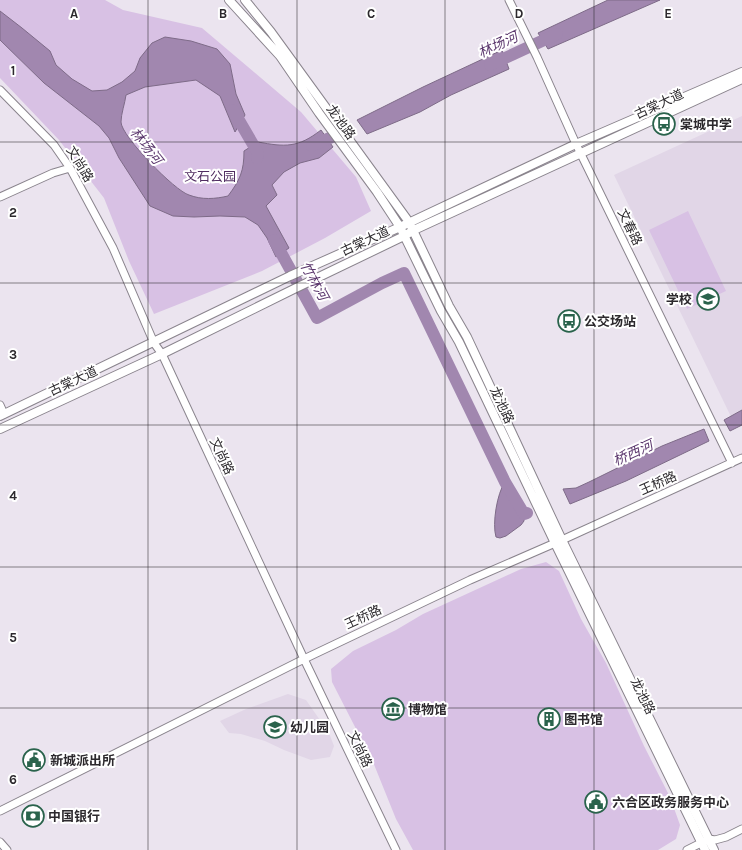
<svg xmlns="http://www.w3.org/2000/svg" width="742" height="850" font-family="Karla,'Noto Sans SC',sans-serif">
	<rect width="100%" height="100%" fill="#ebe4ef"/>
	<path fill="#e1d6e7" d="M742,116v306l-7,3 -121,-250z
		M288,694l18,6 23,33 5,13 -4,11 -19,3 -27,-10 -19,-9 -24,-7 -12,-1 -9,-12 26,-12z"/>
	<path fill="#d8c1e4" d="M0,0h105l18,10 79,18 99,84 55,65 15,34 -46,27 -63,33 -108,43 -25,-53 -25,-63 -45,-58 -59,-62z
		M688,211l38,80 -39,18 -38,-79z
		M546,562l13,9 22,48 25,44 38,83 26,51 10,28 -4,14 -18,11h-245l-17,-31 -23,-57 -41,-80 -1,-13 22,-18 43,-21 27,-16 98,-45z"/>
	<path fill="#a187af" stroke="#7e6b88" d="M608,0h52l-112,49 -10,-16z
		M0,11l22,17 28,23 6,14 16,14 20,12 15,-1 15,-8 13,-11 5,-13 12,-15 13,-6 26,4 26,8 13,15 6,30 9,21 -10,17 -15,-36 -24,-16 -51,7 -19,8c-1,8 -5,19 -5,27 0,14 54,69 68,73 13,5 26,4 39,1 12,-16 16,-25 16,-45l14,-9c27,5 40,6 63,-12l12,17 -14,11 -19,5 -16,9 -12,13 5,10 -11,11 23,42 -13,9 -9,-19 -9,-13 -13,-8 -25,-1 -26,1 -21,-1 -23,-10 -31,-48 -10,-20 -10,-12 -55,-43 -44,-43z
		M502,50l7,19 -58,26 -31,17 -53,22 -10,-14 66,-33z
		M742,410v15l-12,6 -6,-11z
		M704,429l5,12 -83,40 -56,23 -7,-15 13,-1 13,-6 73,-36z
		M505,482l10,11 9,21v7l-3,4 -15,11 -6,2 -4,-1c-4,-13 1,-44 9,-55z"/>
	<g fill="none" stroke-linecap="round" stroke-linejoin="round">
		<path stroke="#a187af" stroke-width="12" d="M490,65l67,-31
			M233,110l25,43 -1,5
			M312,146l22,-10
			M274,240l43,78 65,-35 22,-10 101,209 19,32 3,-1"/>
		<g stroke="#8a848d" stroke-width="9">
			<path id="tertiary" d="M509,0l28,57 39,87 156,319
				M0,90l54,55 16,23 43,80 41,95 8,11 142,305 92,191
				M0,197l53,-24 17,-5
				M0,405l4,9
				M0,811l304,-152 166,-79 92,-40 180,-82
				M0,842l7,8
				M687,850l22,-11 6,1 11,-3 16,-8"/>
		</g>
		<g stroke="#8a848d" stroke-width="10">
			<path id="secondary" d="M229,0l51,56 39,57 58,79 23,35 41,84 18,31 96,201 150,307
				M245,0l26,32 138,190 40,84 18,31 95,203 152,310
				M0,416l290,-140 110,-49 176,-83 166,-72
				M0,429l162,-75 134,-66 108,-52 10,-6 328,-151"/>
		</g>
		<use href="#tertiary" stroke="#fff" stroke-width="7"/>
		<use href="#secondary" stroke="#fff" stroke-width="8"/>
	</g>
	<path fill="none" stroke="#2c292d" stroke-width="1" stroke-opacity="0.55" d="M148,0v850M297,0v850M445,0v850M594,0v850M0,142h742M0,283h742M0,425h742M0,567h742M0,708h742"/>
	<defs>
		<g id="bus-ring" transform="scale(1.15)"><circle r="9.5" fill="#fff" stroke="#2a634c" stroke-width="1.5"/><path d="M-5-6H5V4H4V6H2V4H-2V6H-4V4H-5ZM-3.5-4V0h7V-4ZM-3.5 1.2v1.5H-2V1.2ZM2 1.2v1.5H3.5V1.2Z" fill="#2a634c"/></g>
		<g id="school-ring" transform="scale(1.15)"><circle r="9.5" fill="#fff" stroke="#2a634c" stroke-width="1.5"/><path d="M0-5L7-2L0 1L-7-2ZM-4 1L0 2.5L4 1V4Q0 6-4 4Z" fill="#2a634c"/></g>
		<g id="museum-ring" transform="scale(1.15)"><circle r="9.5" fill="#fff" stroke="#2a634c" stroke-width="1.5"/><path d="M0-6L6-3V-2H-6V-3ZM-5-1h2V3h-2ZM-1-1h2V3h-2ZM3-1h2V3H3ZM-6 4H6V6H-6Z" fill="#2a634c"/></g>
		<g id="building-ring" transform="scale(1.15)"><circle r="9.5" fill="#fff" stroke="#2a634c" stroke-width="1.5"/><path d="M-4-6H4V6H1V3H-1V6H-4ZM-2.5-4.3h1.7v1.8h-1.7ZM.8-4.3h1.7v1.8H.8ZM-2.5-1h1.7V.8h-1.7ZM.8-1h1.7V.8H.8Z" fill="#2a634c"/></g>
		<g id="civic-ring" transform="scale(1.15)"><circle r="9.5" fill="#fff" stroke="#2a634c" stroke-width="1.5"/><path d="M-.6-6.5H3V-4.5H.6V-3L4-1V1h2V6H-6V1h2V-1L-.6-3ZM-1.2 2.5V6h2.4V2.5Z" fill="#2a634c"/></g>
		<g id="bank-ring" transform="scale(1.15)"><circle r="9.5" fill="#fff" stroke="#2a634c" stroke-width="1.5"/><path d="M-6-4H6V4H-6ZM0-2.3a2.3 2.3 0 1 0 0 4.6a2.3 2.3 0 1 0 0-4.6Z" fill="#2a634c"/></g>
	</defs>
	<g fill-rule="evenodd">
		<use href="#bus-ring" x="664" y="124"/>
		<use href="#school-ring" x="708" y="299"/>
		<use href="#bus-ring" x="569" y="321"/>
		<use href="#museum-ring" x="393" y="709"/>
		<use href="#building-ring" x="549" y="719"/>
		<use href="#school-ring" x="275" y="727"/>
		<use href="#civic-ring" x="34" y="760"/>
		<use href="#civic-ring" x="596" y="802"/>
		<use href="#bank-ring" x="33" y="816"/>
	</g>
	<g text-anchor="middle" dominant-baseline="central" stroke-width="4" stroke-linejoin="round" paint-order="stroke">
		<g font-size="13" fill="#2c292d" stroke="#fff">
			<text transform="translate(659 104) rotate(-25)">古棠大道</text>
			<text transform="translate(341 122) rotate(54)">龙池路</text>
			<text transform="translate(80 164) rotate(59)">文尚路</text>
			<text transform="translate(630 227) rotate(64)">文春路</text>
			<text transform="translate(365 241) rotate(-25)">古棠大道</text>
			<text transform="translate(73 381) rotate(-25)">古棠大道</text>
			<text transform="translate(502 405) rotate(65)">龙池路</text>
			<text transform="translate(222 456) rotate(65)">文尚路</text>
			<text transform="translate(658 483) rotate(-24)">王桥路</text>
			<text transform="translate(363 617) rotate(-25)">王桥路</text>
			<text transform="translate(643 696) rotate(64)">龙池路</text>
			<text transform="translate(360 749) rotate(64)">文尚路</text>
		</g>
		<g font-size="13" font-weight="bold" fill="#2c292d" stroke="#fff" text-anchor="start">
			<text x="680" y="124">棠城中学</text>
			<text x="692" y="299" text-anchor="end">学校</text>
			<text x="584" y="321">公交场站</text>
			<text x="408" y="709">博物馆</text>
			<text x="564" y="719">图书馆</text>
			<text x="290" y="727">幼儿园</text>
			<text x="50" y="760">新城派出所</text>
			<text x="612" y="802">六合区政务服务中心</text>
			<text x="48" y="816">中国银行</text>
		</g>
		<g font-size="13" fill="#512e62" stroke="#fff">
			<text x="210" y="176">文石公园</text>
		</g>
		<g font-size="14" font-style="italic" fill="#5c386e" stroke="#fff">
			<text transform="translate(498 45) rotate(-25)">林场河</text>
			<text transform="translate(146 146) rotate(52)">林场河</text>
			<text transform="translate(314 281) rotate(61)">竹林河</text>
			<text transform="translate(633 453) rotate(-24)">桥西河</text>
		</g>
	</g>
	<g font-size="13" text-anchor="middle" font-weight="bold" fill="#2c292d" stroke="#fff" stroke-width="4" stroke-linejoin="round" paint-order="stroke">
		<text x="74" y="18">A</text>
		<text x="223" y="18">B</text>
		<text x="371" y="18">C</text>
		<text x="519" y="18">D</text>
		<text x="668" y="18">E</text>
		<text x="13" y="75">1</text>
		<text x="13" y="217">2</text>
		<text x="13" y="359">3</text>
		<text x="13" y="500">4</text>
		<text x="13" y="642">5</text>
		<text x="13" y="784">6</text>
	</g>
</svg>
